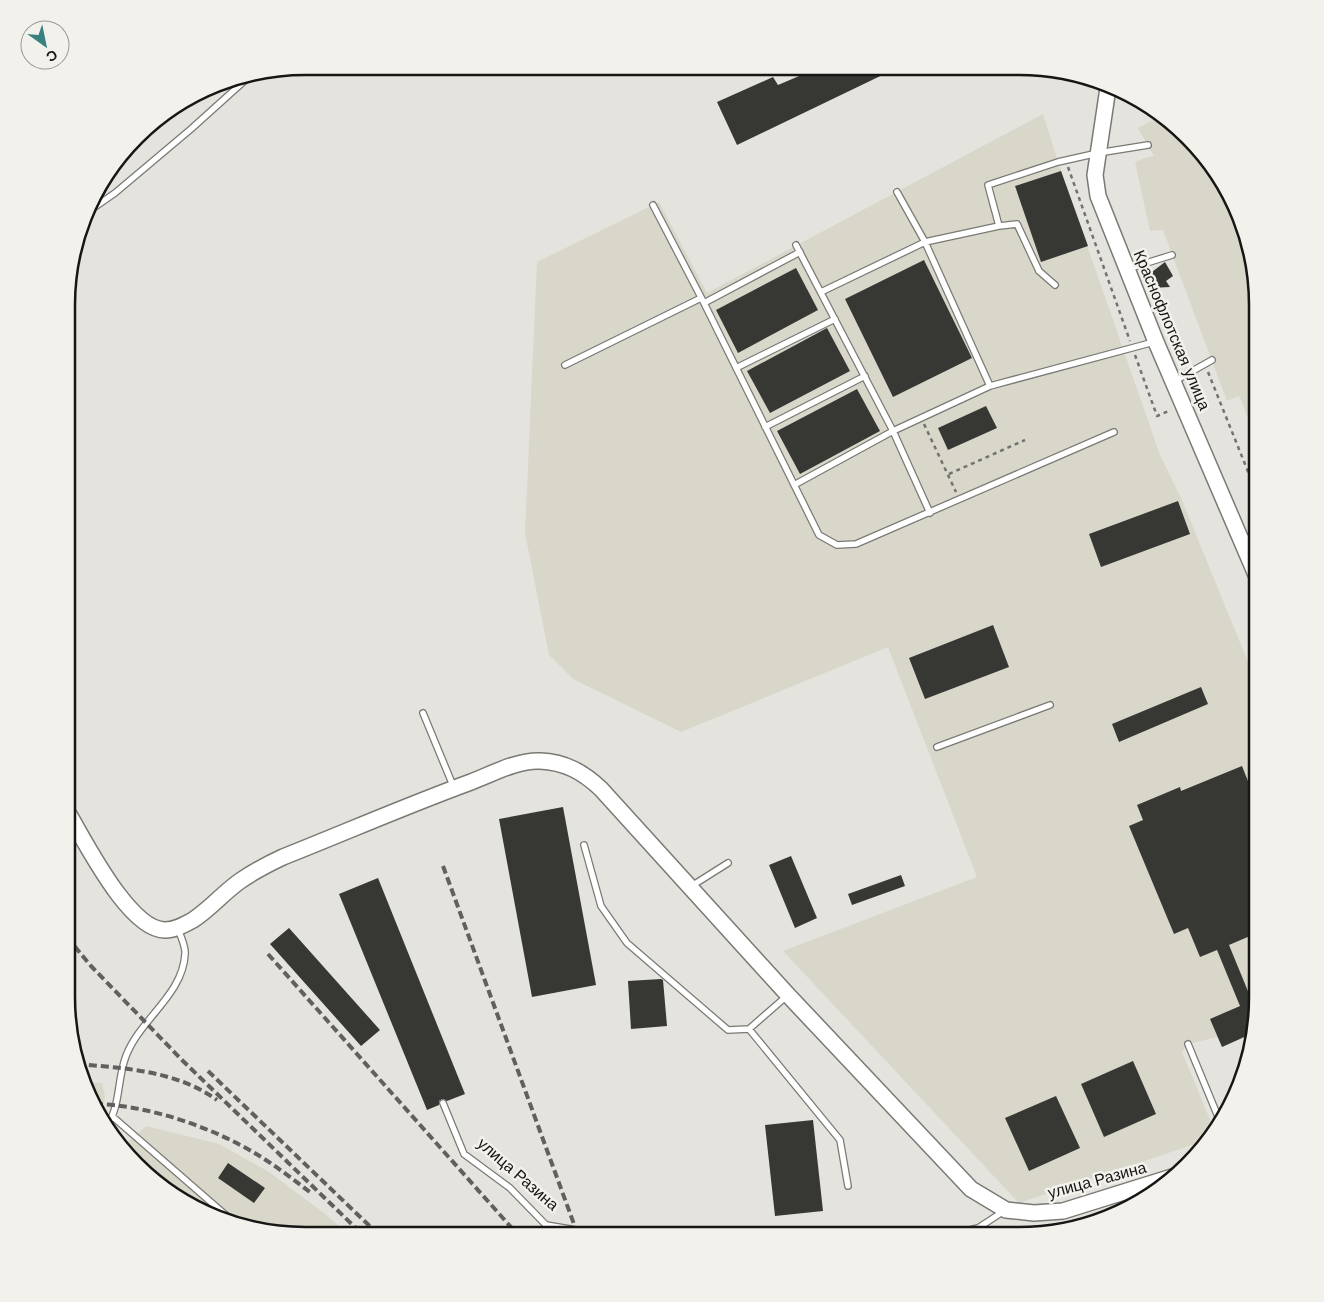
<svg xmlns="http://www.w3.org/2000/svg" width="1324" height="1302" font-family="Helvetica,sans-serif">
	<rect width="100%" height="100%" fill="#e4e3de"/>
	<path fill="#d9d7ca" d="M1043,114l15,48 102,293 21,43 76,186v328l-6,22 -29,13 -4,-10 -30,7 -6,8 31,75 -12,15 -182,61 -236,-252 194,-74 -89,-230 -207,85 -108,-53 -24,-24 -24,-122 12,-271 122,-60 48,91z
		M1159,117l50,43 36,68 12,62v149l-18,-43 -12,5 -64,-171 -13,1 -15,-69 10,-4 9,-2 -16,-28z
		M83,1082l19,1 3,14 -4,17z
		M146,1126l73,18 50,28 55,41 25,22h-59l-104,-31 -61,-54 4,-9z"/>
	<path fill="#373834" d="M818,68h79l-160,77 -20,-43 56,-25 5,8z
		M1061,171l27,75 -47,16 -26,-76z
		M924,260l48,98 -79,39 -48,-98z
		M1165,262l8,14 -7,5 4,6 -19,1 -7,-10z
		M796,268l22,42 -80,43 -22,-43z
		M827,328l23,43 -80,42 -23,-42z
		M857,389l23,42 -80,43 -23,-43z
		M986,406l11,22 -49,22 -10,-22z
		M1178,501l12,33 -89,33 -12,-33z
		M993,625l16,42 -84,32 -16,-41z
		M1201,687l7,17 -89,38 -7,-18z
		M1242,766l15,38v129l-28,12 23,56 5,-3v14l-6,22 -29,13 -12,-28 30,-13 -23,-56 -17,7 -12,-29 -14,6 -45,-108 14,-6 -6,-15 43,-18 1,4z
		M563,807l33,178 -64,12 -33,-178z
		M791,856l26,62 -22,10 -26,-63z
		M901,875l4,11 -53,19 -4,-11z
		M378,878l87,216 -18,7 -5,-2 -3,2v4l-12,5 -88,-216z
		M289,928l91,102 -19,16 -91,-102z
		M661,979l2,1 4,46 -36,3 -3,-48z
		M1133,1061l23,53 -52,23 -23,-53z
		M1056,1096l24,52 -51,23 -24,-53z
		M813,1120l10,91 -48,5 -10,-91z
		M228,1163l37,25 -11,15 -36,-25z"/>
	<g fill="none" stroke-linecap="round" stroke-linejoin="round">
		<g stroke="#7a7974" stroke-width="8">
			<path id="lane" d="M1018,70h38
				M653,205l51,98 115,232 18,10 19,-1 258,-112
				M89,211l26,-18 76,-64 60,-54
				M796,245l97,186 97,-45 164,-44
				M1127,269l45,-14
				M1055,285l-16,-14 -22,-47 -18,2 -11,-41 70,-23 40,-9 50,-8
				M821,292l104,-50 -28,-50
				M704,303l96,-51
				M565,365l136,-67
				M736,368l99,-49
				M1173,382l39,-22
				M990,386l-65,-144 74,-16
				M765,427l100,-51
				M794,485l99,-54 37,82
				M1242,540l15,-4
				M423,713l31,75
				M937,747l113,-42
				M584,845l17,61 26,37 101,87 21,-1 39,-34
				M690,887l38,-24
				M749,1029l91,111 8,46
				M1188,1044l31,75
				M443,1103l21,51 46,34 36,37 30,5 144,5
				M113,1117l115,100
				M107,1126c14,-22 10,-47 19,-70 14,-37 57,-61 59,-102 1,-8 -5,-18 -7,-26
				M978,1228l2,7
				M948,1235l30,-7 26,-17"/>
		</g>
		<g stroke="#7a7974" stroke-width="18">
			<path id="secondary" d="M1108,88l-13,87 3,21 58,146 101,235
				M68,813c17,28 61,117 97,117 10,0 19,-5 28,-10 17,-11 30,-27 47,-39 13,-9 28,-17 43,-24 63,-25 125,-52 188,-75 21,-8 46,-22 69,-21 25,1 43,11 61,28l187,206 183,194 35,21 28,3 29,-2 109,-34"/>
		</g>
		<path stroke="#737270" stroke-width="2.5" stroke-dasharray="4 4" stroke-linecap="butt" d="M1068,167l62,174
			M1135,355l22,61 14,-6
			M1208,372l49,122
			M924,424l32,68
			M949,474l76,-34"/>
		<use href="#lane" stroke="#fff" stroke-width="5.5"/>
		<use href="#secondary" stroke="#fff" stroke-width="15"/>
		<path stroke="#61605e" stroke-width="4" stroke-dasharray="8 4" stroke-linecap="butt" d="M443,866l135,369
			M67,937l24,29 92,95 180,174
			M268,954l250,281
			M77,1064c48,4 100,7 140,36
			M208,1071l171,164
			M95,1104c53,1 117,23 163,51 18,11 36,25 53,38"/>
	</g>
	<g text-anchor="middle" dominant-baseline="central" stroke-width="5" stroke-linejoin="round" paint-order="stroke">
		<g font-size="16" fill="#171615" stroke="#f2f1eb">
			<text transform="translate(1172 330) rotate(67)">Краснофлотская улица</text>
			<text transform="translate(518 1174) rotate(41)">улица Разина</text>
			<text transform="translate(1097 1180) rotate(-15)">улица Разина</text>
		</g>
	</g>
	<path d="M0 0H1324V1302H0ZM305 75H1019A230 230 0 0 1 1249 305V997A230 230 0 0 1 1019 1227H305A230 230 0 0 1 75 997V305A230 230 0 0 1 305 75Z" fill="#f2f1eb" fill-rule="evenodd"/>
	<path fill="none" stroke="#171615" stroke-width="2.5" d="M305 75H1019A230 230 0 0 1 1249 305V997A230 230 0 0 1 1019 1227H305A230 230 0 0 1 75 997V305A230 230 0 0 1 305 75Z"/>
	<g transform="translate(45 45) rotate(147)"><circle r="24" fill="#f2f1eb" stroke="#9a9995"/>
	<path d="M0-4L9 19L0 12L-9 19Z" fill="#398180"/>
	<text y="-8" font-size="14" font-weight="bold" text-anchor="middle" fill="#171615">С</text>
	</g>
</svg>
